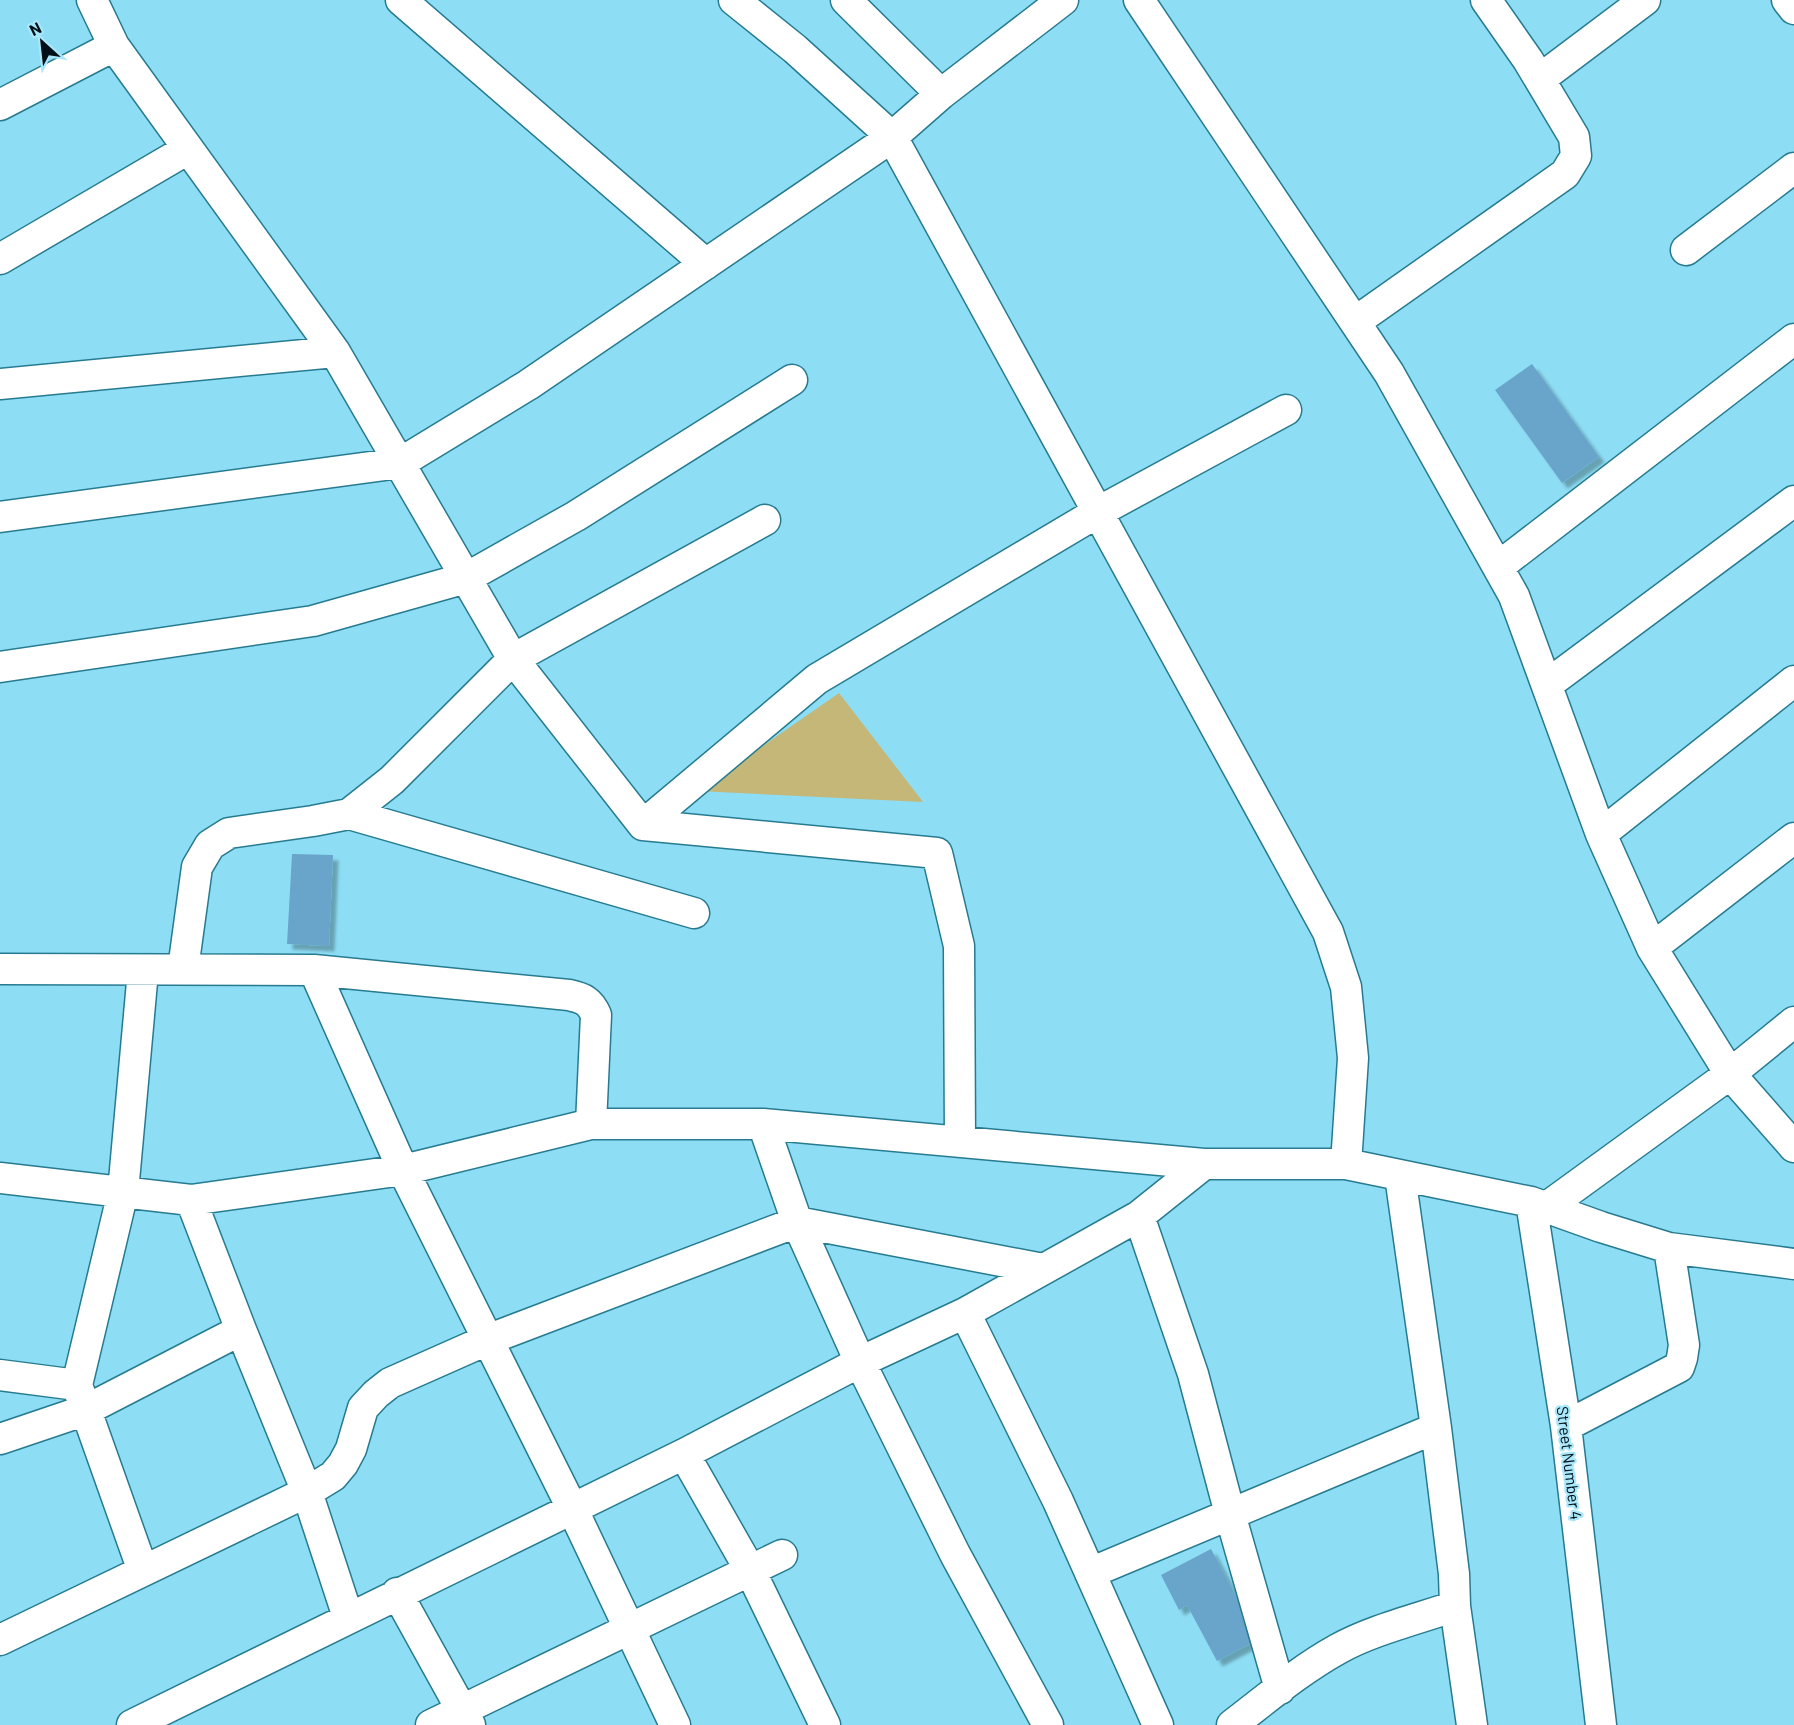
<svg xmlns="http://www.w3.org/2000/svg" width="1794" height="1725" font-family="Barlow,sans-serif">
	<defs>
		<filter id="shadow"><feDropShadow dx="5.5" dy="5.5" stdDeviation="1.5" flood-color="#0004"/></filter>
	</defs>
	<rect width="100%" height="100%" fill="#8dddf4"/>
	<path fill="#c4b777" d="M839,693l84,109 -225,-11z"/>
	<path fill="#69a4cb" filter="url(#shadow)" d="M1532,364l67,93 -37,26 -67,-93z
		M292,854l41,1 -4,91 -42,-2z
		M1211,1549l48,90 -42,22 -30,-56 -8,5 -18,-35z"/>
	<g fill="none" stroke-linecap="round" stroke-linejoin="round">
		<g stroke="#267b90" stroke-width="33">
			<path id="street" d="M92,0l22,46 221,306 178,307 130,166 294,28 22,93 1,196
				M401,0l305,264
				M734,0l61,49 97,88 436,795 18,55 7,71 -7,106
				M846,0l95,94
				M1139,0l250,373 125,223 87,238 51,114 78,126 64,73
				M1787,0l7,9
				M1540,79l105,-79
				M0,105l114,-59
				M1686,250l108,-82
				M0,259l188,-110
				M1355,322l210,-148 11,-18 -2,-19 -46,-77 -42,-60
				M0,384l335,-32
				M0,517l400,-54 128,-78 364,-248 49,-43 122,-94
				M1498,567l296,-228
				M0,667l313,-46 153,-43 110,-62 216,-136
				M1548,684l246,-183
				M349,814l345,99
				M643,825l174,-146 281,-167 188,-102
				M1601,834l193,-153
				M1652,948l142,-110
				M0,969l314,1 255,25c14,3 21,6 27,20l-5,109
				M183,969l14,-102 13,-22 19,-12 84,-12 36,-7 43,-34 121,-121 252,-139
				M314,970l89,200 169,338 103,217
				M143,971l-20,221 -46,193 66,186
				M1400,1176l36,252 18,146 1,32 17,119
				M0,1178l191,22 212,-30 188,-46h172l441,40h142l185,38 70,25 68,21 125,16
				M191,1200l50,130 66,162 41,125
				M1531,1202l35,224 35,299
				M1547,1207l183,-133 64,-52
				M1139,1216l54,158 37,140 50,175
				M797,1222l63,140 95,192 93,171
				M797,1222l246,47
				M965,1313l93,188 100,224
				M0,1375l77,10
				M1566,1426l113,-59 3,-9 2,-13 -15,-97
				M0,1439l86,-29 155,-80
				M684,1454l66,116 75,155
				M1090,1573l346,-145
				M397,1593l73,132
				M0,1640l307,-148 26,-16 10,-12 8,-15 12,-41 13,-14 14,-11 97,-43 310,-118 -34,-98
				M132,1725l552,-271 176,-92 105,-49 174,-97 65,-52
				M431,1725l351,-170
				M1232,1725c34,-26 68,-55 106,-76 34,-19 80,-30 117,-43"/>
		</g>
		<use href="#street" stroke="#fff" stroke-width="30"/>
	</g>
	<g text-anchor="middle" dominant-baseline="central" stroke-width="4.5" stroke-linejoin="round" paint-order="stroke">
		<g font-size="16" fill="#001016" stroke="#a9e7fa">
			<text transform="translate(1570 1463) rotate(83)">Street Number 4</text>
		</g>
	</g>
	<g transform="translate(42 42) rotate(333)" stroke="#a9e7fa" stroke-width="4.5" paint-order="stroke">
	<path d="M0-4.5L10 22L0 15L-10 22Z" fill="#001016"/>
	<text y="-9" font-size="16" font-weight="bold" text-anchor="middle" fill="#001016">N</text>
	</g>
</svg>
